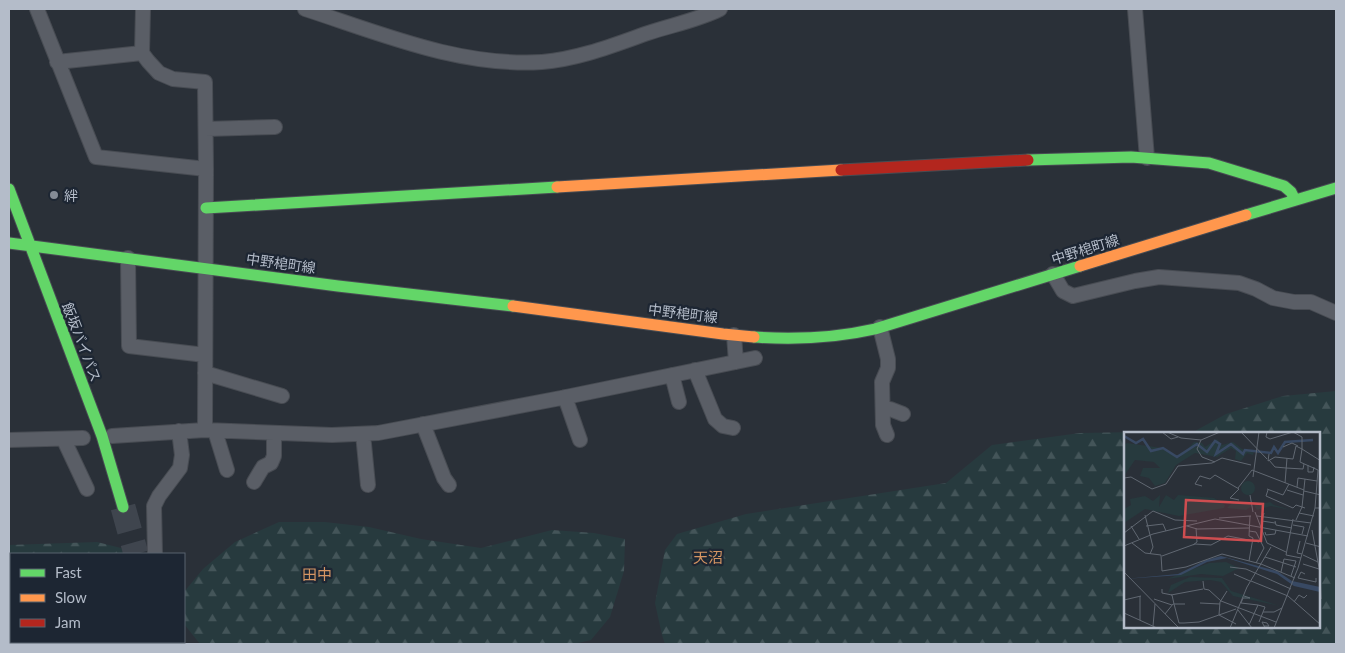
<svg xmlns="http://www.w3.org/2000/svg" width="1345" height="653" font-family="Lato,'Noto Sans JP',sans-serif">
	<defs>
		<pattern id="forest-firs" width="22" height="20" patternUnits="userSpaceOnUse" patternTransform="scale(1.25)"><rect width="22" height="20" fill="#273a3e"/><path d="M5 1l3.5 6h-7zM16 11l3.5 6h-7z" fill="#445559"/></pattern>
	</defs>
	<rect width="100%" height="100%" fill="#2a3038"/>
	<path fill="url(#forest-firs)" fill-rule="evenodd" d="M1336,391v253h-570l-5,-1 -96,1 -3,-9 -7,-32 10,-53 12,-16 69,-20 200,-31 46,-38 88,-12 115,-2 31,-17 57,-18zM1125,433h194v194h-194z
		M279,522h46l44,5 52,12 60,9 71,-18 42,3 31,6 -1,32 -14,46 -19,23 -17,4h-374l-16,-20v-32l19,-23 32,-27z
		M97,542l24,6 4,6h-114v67h-2v-76z"/>
	<g fill="none" stroke-linecap="round" stroke-linejoin="round">
		<path stroke="#3f454e" stroke-width="25" stroke-dasharray="25 12" stroke-linecap="butt" d="M123,507l13,47
			M162,642l1,2"/>
		<g stroke="#484c53" stroke-width="16">
			<path id="street" d="M37,9l59,148 110,12
				M143,9l-1,44 6,8 11,12 14,6 32,3 1,87 -1,261
				M305,9c77,25 155,58 237,53 37,-3 72,-17 106,-29 24,-8 50,-13 72,-24
				M1135,9l12,149
				M57,62l85,-9
				M206,129l69,-2
				M128,258l1,88 76,9
				M1053,274l10,17 10,5 62,-15 24,-4 80,6 17,6 17,9 21,4h17l25,11
				M880,327l8,32v9l-6,14 1,43 4,10
				M734,335l2,27
				M695,370l20,49 8,7 10,2
				M205,373l77,23
				M672,375l7,27
				M565,397l15,43
				M883,409h7l13,5
				M423,424l21,54 5,7
				M215,431l12,39
				M363,434l5,51
				M112,436l93,-6 127,5 46,-2 183,-35 194,-40
				M9,440l74,-2
				M64,440l23,49
				M254,482l9,-15 8,-4 3,-7v-23
				M155,554l-1,-48 5,-10 21,-28 2,-13 -3,-24
				M170,642l1,2"/>
		</g>
		<g stroke="#484c53" stroke-width="13">
			<path id="fast" d="M1028,160l103,-3 78,6 75,23 7,6 4,8
				M9,189l93,247 21,71
				M206,208l351,-21
				M1246,215l90,-27
				M9,243l329,43 175,20
				M754,337c41,3 81,1 121,-8l205,-63"/>
		</g>
		<g stroke="#484c53" stroke-width="13">
			<path id="slow" d="M557,187l284,-17
				M1080,266l166,-51
				M513,306l210,28 31,3"/>
		</g>
		<g stroke="#484c53" stroke-width="13">
			<path id="jam" d="M841,170l187,-10"/>
		</g>
		<use href="#street" stroke="#5a5e66" stroke-width="14"/>
		<use href="#fast" stroke="#63d668" stroke-width="11"/>
		<use href="#slow" stroke="#ff974d" stroke-width="11"/>
		<use href="#jam" stroke="#b3261e" stroke-width="11"/>
	</g>
	<circle fill="#848b96" stroke="#1d2633" stroke-width="2" cx="54" cy="195" r="5"/>
	<g text-anchor="middle" dominant-baseline="central" stroke-width="4.5" stroke-linejoin="round" paint-order="stroke">
		<g font-size="14" fill="#b4bcc9" stroke="#1d2633" text-anchor="start">
			<text x="64" y="195">絆</text>
		</g>
		<g font-size="14" fill="#b4bcc9" stroke="#1d2633">
			<text transform="translate(1085 249) rotate(-17)">中野梍町線</text>
			<text transform="translate(281 263) rotate(8)">中野梍町線</text>
			<text transform="translate(683 313) rotate(7)">中野梍町線</text>
			<text transform="translate(82 342) rotate(69)">飯坂バイパス</text>
		</g>
		<g font-size="15" fill="#d59563" stroke="#1d2633">
			<text x="708" y="557">天沼</text>
			<text x="317" y="574">田中</text>
		</g>
	</g>
	<g transform="translate(1124 432)">
		<rect width="196" height="196" fill="#2a3038"/>
		<path d="M93,7l5,6 11,-3 9,7 12,2 -1,4 -6,-2 -6,8 -6,-2 1,-8 -5,-3 -14,9 -22,-4 -19,12 -11,18 -10,3 -6,-8 -9,-2 3,-8h17l-6,-6 -19,-2 -11,16v-31l3,-2 35,5 17,10 15,-16 8,1 3,4zM42,63l8,5 4,-5 36,3 11,7 -1,3 -45,8 -34,-7 -21,14v-14l7,-4 -1,-6 15,-3 8,5 7,-6 -1,12zM109,70l16,1 3,3 -6,4 -19,-2zM146,70l4,3 17,5 -20,-4 -14,4 -3,-5zM66,145l32,1 9,13 49,15 -47,-10 -12,-14 -11,-2 -25,2 -17,11 3,-8z" fill="#273a3e"/>
		<path d="M102,130l13,6 -16,8 -22,-2 -34,5 42,-16z" fill="#273a3e"/>
		<path d="M117 56a7 7 0 1 1 14 0a7 7 0 1 1-14 0Z" fill="#273a3e"/>
		<path d="M97,124l56,15 15,10 28,6v5l-26,-6 -17,-12 -50,-16 -20,4 -26,13 -57,4 54,-5 28,-14z" fill="#384963"/>
		<path fill="none" stroke="#384963" stroke-width="2.5" d="M0,4l12,7 7,-4 8,12 12,-3 14,9 20,-13 10,8 8,-11 5,3 -4,10 15,-10 12,10 2,-4 26,3 3,-6 4,6 7,-11 28,-2"/>
		<path fill="none" stroke="#616872" stroke-width="1" d="M38,0l9,7 7,-2M43,0l14,6 20,2M117,0l26,27M143,0l-1,5 4,2 23,-7M169,0l9,5v12l19,12M159,15l9,-4 6,3M145,22l-1,7 7,-4 18,2M169,27l3,-13 6,3 -2,13 18,8 -3,38M145,28l6,7 11,1M91,30l-13,-5 -5,-8 4,-9 19,-8M184,33v7h5l1,-5M162,36l17,1 1,-5M129,45l6,-45M0,46l7,-1 21,12 14,-5 12,-18 34,-3 10,-5 29,7M161,51l2,-25M78,54l-7,-2 5,-8 10,3 5,-4 24,14M173,55l1,-9 19,3M114,56l14,-18 52,20M115,57l-9,9 9,2M143,57l16,6 6,-11M144,58l-2,6 27,12 3,-3 9,3M163,58l16,5M180,59l17,4M126,63l3,17M131,80l12,31 19,9M140,81l-2,8 13,2M175,81l15,3M21,83l8,32 -3,7M133,84l54,7M95,86l32,-2M169,87l-7,36 15,3M172,88l6,-13 3,-28M151,89l1,4 16,3M169,93l11,2 -2,7M7,94l8,13M22,94l17,-2 3,7M63,94l10,3 52,-1M188,98l8,43 1,26M125,99l7,1 8,16 -8,15M141,100l1,3 9,-1 1,-4M0,101l29,-22 22,9 22,1M176,109l-3,12 5,1M8,111l13,10 16,2 1,16 24,-4 36,-13 39,10 34,14M182,111l15,4M69,113l4,-3 -1,-14M0,114l29,-12 62,-15 93,17M179,123l15,7M38,124l33,-12 16,1 17,-9 31,6M141,125l31,10M125,129l4,-23 -4,-2 1,-20M179,132l16,5M106,135l16,2 45,20M0,140l55,56M157,140l3,-13 12,2 -5,15M110,142l16,7M181,142l-4,-2 -3,6 18,4v-4M79,149l1,8 5,1 12,11M127,149l37,15M38,157v4l10,2 2,9M103,159l-7,11 -1,13 17,9M47,163l32,-6M120,164l6,2h-7l-2,5 17,2 -9,20M164,164l33,29M30,167l18,6M0,168l17,-4M97,169l55,21M170,170l5,-7 5,3 3,-3M76,171l20,1M50,172l5,19h5l15,-1 37,-13M134,173l7,2 -6,15M114,178l14,18M139,180h11l8,-4M0,181l33,15M41,182l8,-10h12M16,188v-24M29,194l2,-22M140,194h5l-2,-3 -5,-1 3,6M106,196l17,-41 24,-40M150,196l24,-60 17,-60h6"/>
		<path fill="#ce4d50" fill-opacity="0.15" stroke="#ce4d50" stroke-width="2.5" d="M62,68l77,4 -2,37 -77,-4z"/>
		<rect width="196" height="196" fill="none" stroke="#b4bcc9" stroke-width="2.5"/>
	</g>
	<rect width="1345" height="653" fill="none" stroke="#b4bcc9" stroke-width="20"/>
	<rect x="10" y="553" width="175" height="90" fill="#1d2633" stroke="#59626f"/>
	<rect x="20" y="569" width="25" height="8" fill="#63d668" stroke="#59626f"/>
	<text x="55" y="578" font-size="15" fill="#b4bcc9">Fast</text>
	<rect x="20" y="594" width="25" height="8" fill="#ff974d" stroke="#59626f"/>
	<text x="55" y="603" font-size="15" fill="#b4bcc9">Slow</text>
	<rect x="20" y="619" width="25" height="8" fill="#b3261e" stroke="#59626f"/>
	<text x="55" y="628" font-size="15" fill="#b4bcc9">Jam</text>
</svg>
